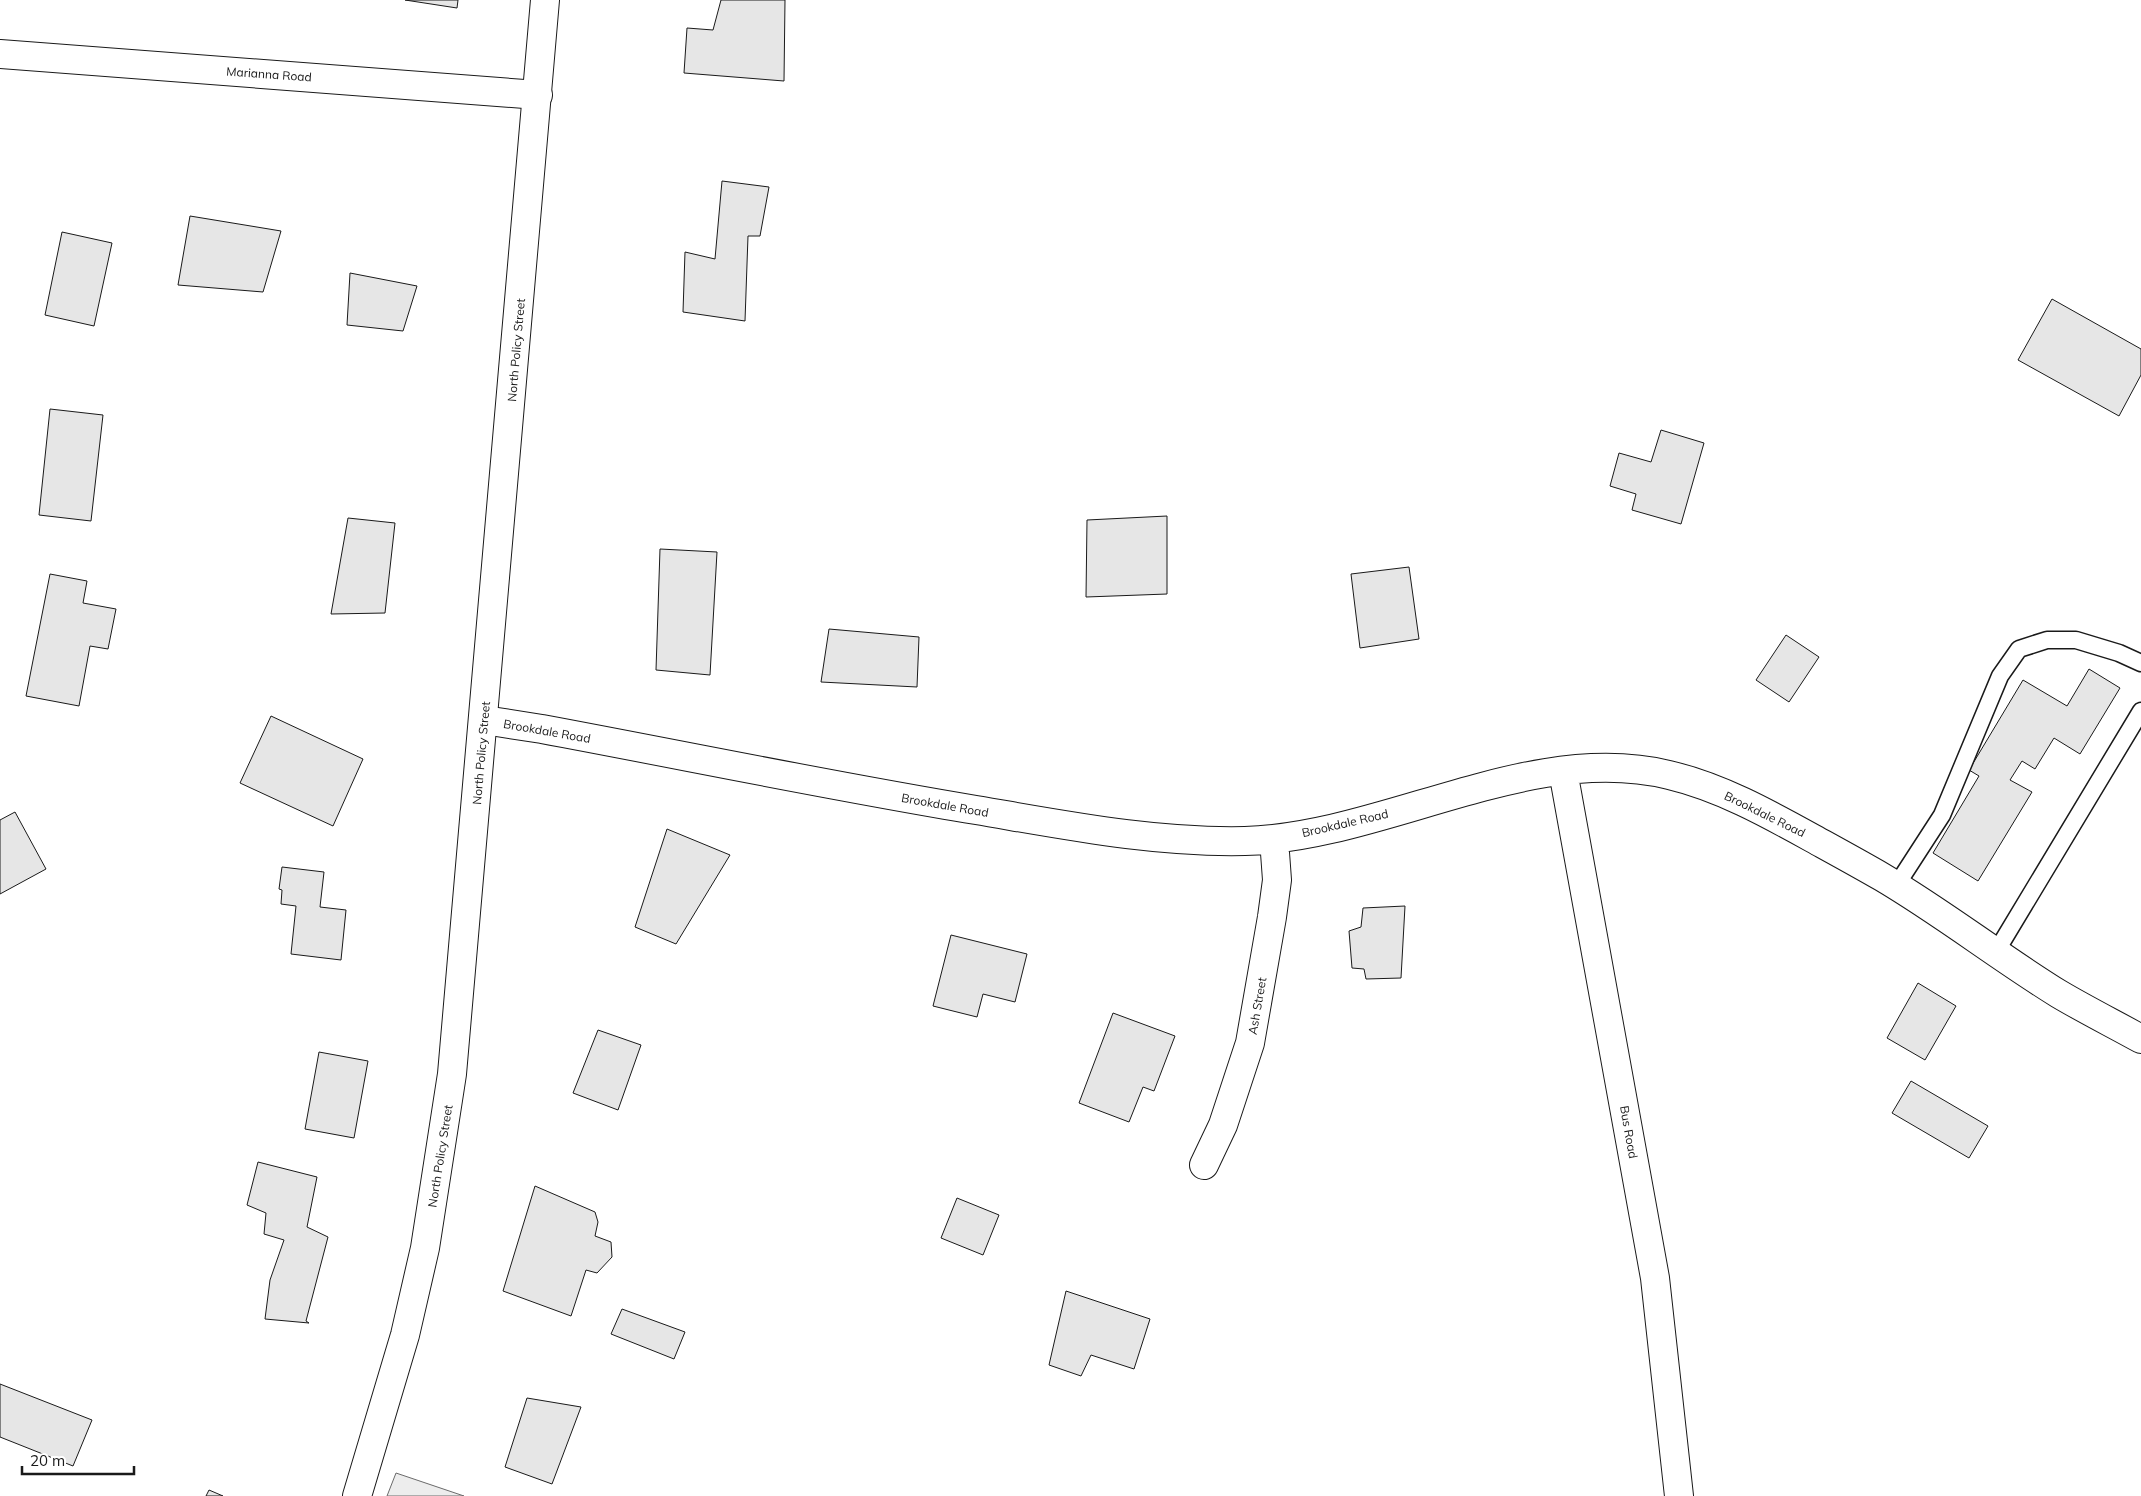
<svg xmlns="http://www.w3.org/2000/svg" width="2141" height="1496" font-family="Mulish,sans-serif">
	<rect width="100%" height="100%" fill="#fff"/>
	<path fill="#ededed" stroke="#6a6a6a" d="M396,1473l68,23h-77z"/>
	<path fill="#e6e6e6" stroke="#1a1a1a" d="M405,0h53l-1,8z
		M721,0h64l-1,81 -100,-8 3,-45 26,2z
		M722,181l47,6 -9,49h-12l-3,85 -62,-9 2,-60 30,7z
		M190,216l91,15 -18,61 -85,-7z
		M62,232l50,11 -18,83 -49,-11z
		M350,273l67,13 -14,45 -56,-6z
		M2052,299l89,50v26l-22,41 -101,-56z
		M50,409l53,6 -12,106 -52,-6z
		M1661,430l43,13 -23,81 -49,-14 4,-16 -26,-8 9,-33 32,9z
		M1167,516v78l-81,3 1,-77z
		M348,518l47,5 -10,90 -54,1z
		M660,549l57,3 -7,123 -54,-5z
		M1409,567l10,72 -59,9 -9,-74z
		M50,574l37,7 -4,22 33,6 -8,40 -18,-3 -11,60 -53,-10z
		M829,629l90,8 -2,50 -96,-5z
		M1786,635l33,22 -30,45 -33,-22z
		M2089,669l31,19 -40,66 -26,-16 -19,31 -13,-8 -12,19 22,12 -54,89 -45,-28 46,-77 -10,-6 54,-90 44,26z
		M271,716l92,43 -30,67 -93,-43z
		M15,812l31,57 -46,25v-74z
		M667,829l63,26 -54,89 -41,-17z
		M282,867l42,5 -4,35 26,3 -5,50 -50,-6 5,-48 -15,-2 1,-14 -3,-1z
		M1405,906l-4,72 -35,1 -2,-10 -12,-1 -3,-37 12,-4 2,-19z
		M951,935l76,19 -12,48 -32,-8 -6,23 -44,-11z
		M1918,983l38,23 -31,54 -38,-22z
		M1113,1013l62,23 -21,55 -11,-4 -14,35 -50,-19z
		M598,1030l43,15 -23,65 -45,-17z
		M319,1052l49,9 -14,77 -49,-9z
		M1911,1081l77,45 -19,32 -77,-45z
		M258,1162l59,15 -10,50 21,10 -22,84 3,2 -44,-4 5,-39 14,-40 -20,-6 2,-21 -19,-8z
		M535,1186l60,26 3,10 -3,14 16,6 1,15 -15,16 -11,-3 -15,46 -68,-25z
		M957,1198l42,17 -16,40 -42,-17z
		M1066,1291l84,28 -16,50 -43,-14 -10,21 -32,-11z
		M622,1309l63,23 -11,27 -63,-25z
		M0,1384l92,36 -19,46 -73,-29z
		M527,1398l54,9 -29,77 -47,-17z
		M209,1490l14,6h-17z"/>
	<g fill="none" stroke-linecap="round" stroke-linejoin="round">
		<g stroke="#1a1a1a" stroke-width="19">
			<path id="service" d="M1896,886l46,-71 58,-139 19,-27 28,-9h29l43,13 22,10
				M1996,952l145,-241"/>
		</g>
		<g stroke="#1a1a1a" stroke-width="30">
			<path id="minor" d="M0,54l538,41
				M484,720l58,9c145,27 289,57 434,81 89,15 178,33 269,31 140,-4 285,-100 424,-66 55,13 105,42 154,69 20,11 40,22 59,33 61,36 117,80 177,117 27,16 55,30 82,45
				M1563,771l92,507 24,218
				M1204,1165l19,-40 27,-82 22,-126 5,-37 -3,-41"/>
		</g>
		<g stroke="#1a1a1a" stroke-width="30">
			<path id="tertiary" d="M357,1496l48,-161 20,-87 27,-174 93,-1074"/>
		</g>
		<use href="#service" stroke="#fff" stroke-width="16"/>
		<use href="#minor" stroke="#fff" stroke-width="28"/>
		<use href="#tertiary" stroke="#fff" stroke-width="28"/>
	</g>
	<g text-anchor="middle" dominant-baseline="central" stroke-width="4" stroke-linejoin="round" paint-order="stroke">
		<g font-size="12" fill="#1a1a1a" stroke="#fff">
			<text transform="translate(269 74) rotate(4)">Marianna Road</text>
			<text transform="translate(516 350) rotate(-85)">North Policy Street</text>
			<text transform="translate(547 731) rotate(10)">Brookdale Road</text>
			<text transform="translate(481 753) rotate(-85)">North Policy Street</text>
			<text transform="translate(945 805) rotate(10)">Brookdale Road</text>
			<text transform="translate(1765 814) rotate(26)">Brookdale Road</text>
			<text transform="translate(1345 823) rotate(-13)">Brookdale Road</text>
			<text transform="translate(1257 1006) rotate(-80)">Ash Street</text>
			<text transform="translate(1629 1132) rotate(80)">Bus Road</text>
			<text transform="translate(440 1156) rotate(-81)">North Policy Street</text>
		</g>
	</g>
	<path d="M22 1466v8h112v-8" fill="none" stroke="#1a1a1a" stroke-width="2.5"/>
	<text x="30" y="1466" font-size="15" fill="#1a1a1a" stroke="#ffffff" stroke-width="4" paint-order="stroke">20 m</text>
</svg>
